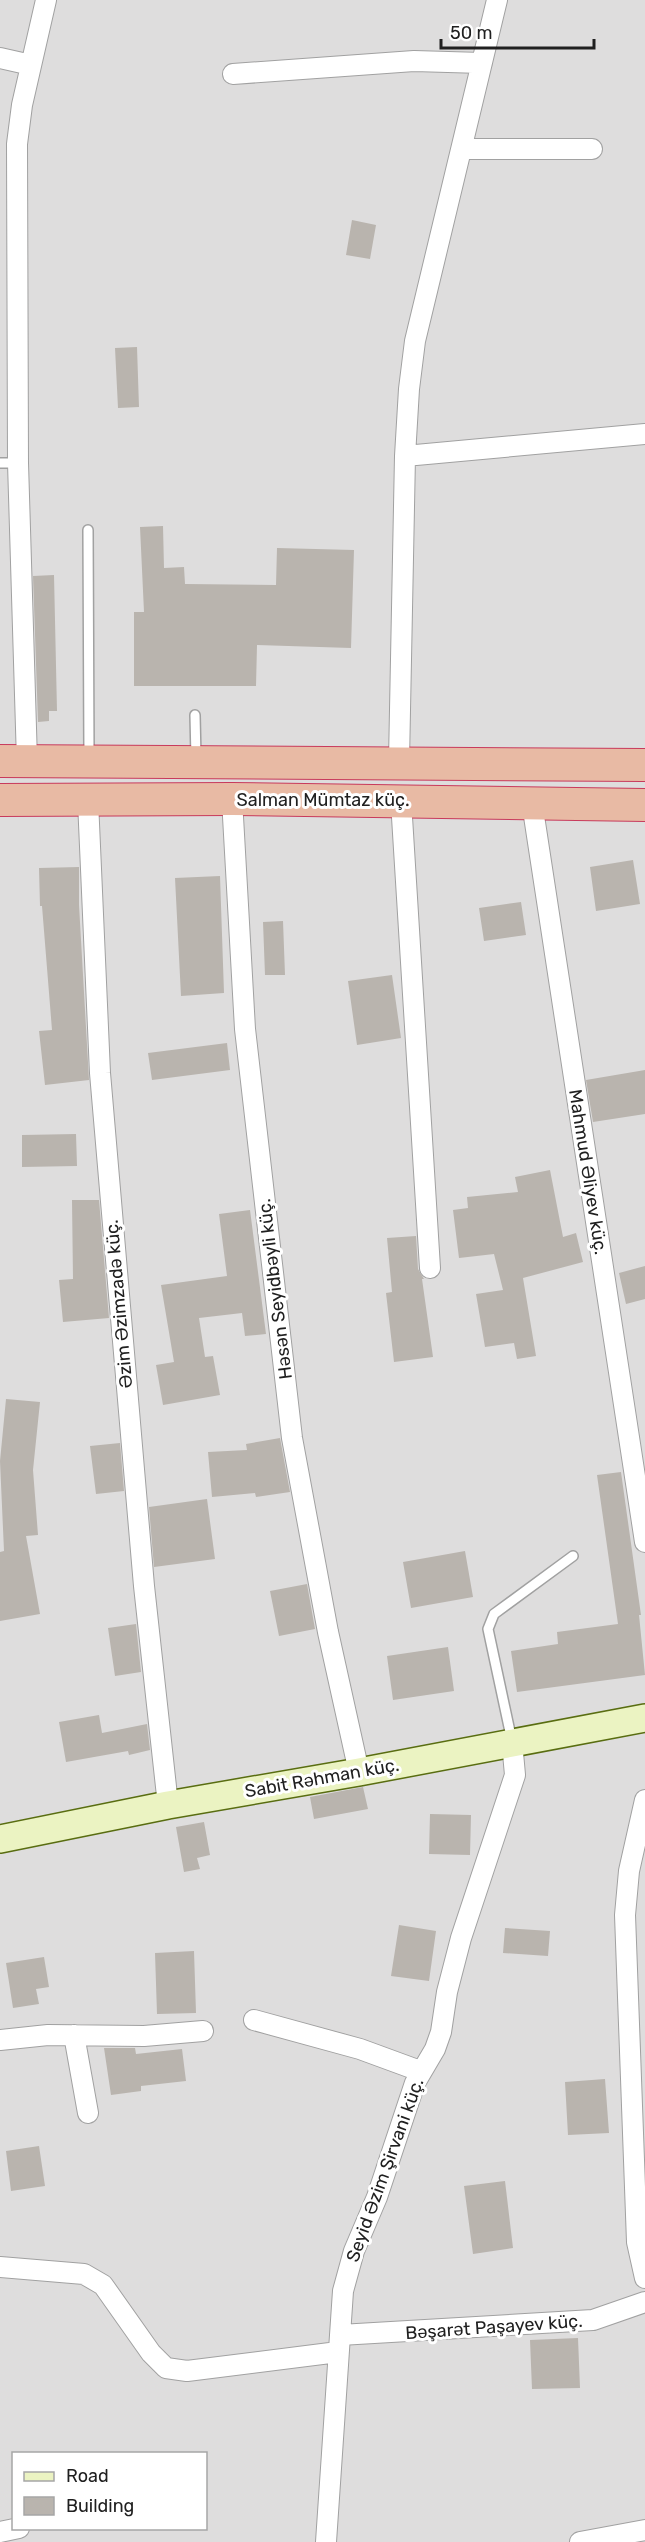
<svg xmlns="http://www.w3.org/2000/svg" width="645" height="2542" font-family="Rubik,sans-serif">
	<rect width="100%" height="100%" fill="#f0eee8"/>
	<path fill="#dedddd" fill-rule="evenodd" d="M0,0h645v2542h-645zM14,2454h192v74h-192z"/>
	<path fill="#b9b4ae" d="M352,220l24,5 -6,34 -24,-4z
		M137,347l2,60 -21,1 -3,-60z
		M163,526l1,42 20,-1 1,17 91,1 1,-37 77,2 -3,98 -94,-3 -1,41h-122v-74h10l-4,-85z
		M54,575l3,136h-8v10l-11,1 -5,-146z
		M633,860l7,44 -44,7 -6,-44z
		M79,867v38l10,175 -44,5 -6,-54 13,-1 -10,-124h-2l-1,-38z
		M220,876l4,117 -43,3 -6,-118z
		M521,902l5,33 -42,6 -5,-33z
		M283,921l2,54h-20l-2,-53z
		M392,975l9,63 -44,7 -9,-64z
		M227,1043l3,27 -78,10 -4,-27z
		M645,1070v44l-52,8 -7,-42z
		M76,1134l1,32 -55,1v-32z
		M550,1170l13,67 13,-4 7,29 -60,16 13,78 -19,3 -3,-16 -29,4 -9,-53 27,-4 -9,-36 -35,4 -6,-48 15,-2 -1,-11 51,-5 -3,-15z
		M72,1200h27l10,118 -46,4 -4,-42 14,-1z
		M250,1210l16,124 -21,2 -3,-23 -43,5 6,39 8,-1 7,39 -57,10 -7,-40 18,-3 -13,-77 66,-9 -8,-62z
		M416,1236l2,33 6,10h-2l11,78 -39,5 -8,-69 6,-1 -5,-54z
		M645,1266v33l-19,5 -7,-31z
		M6,1399l34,3 -7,68 5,65 -12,1 14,78 -40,7v-69l4,-1 -4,-90z
		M280,1438l10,54 -34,5 -1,-4 -43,4 -4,-45 39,-2 -1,-6z
		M120,1443l4,48 -28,3 -6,-48z
		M621,1472l20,143h-2l6,60 -128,17 -6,-41 47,-7 -1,-12 61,-8 -21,-149z
		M207,1499l8,60 -61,8 -5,-60z
		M465,1551l8,46 -62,11 -8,-46z
		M307,1584l8,45 -36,7 -9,-45z
		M136,1624l5,48 -26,4 -7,-48z
		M448,1647l6,44 -61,9 -6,-44z
		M99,1715l3,18 45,-9 3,26 -21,5 -1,-4 -62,11 -7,-40z
		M363,1787l5,22 -54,10 -4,-22z
		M430,1814l41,1 -1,40 -41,-1z
		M204,1822l6,33 -13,3 3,11 -16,3 -8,-45z
		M399,1925l37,6 -7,50 -38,-5z
		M505,1928l45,3 -2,25 -45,-3z
		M194,1951l2,62 -39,1 -2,-61z
		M44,1957l5,30 -13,2 3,15 -26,4 -7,-45z
		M104,2048h31l1,6 46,-5 4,32 -45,5v5l-30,4z
		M605,2079l4,54 -41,2 -3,-53z
		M39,2146l6,40 -34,5 -5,-40z
		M505,2181l8,67 -40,6 -9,-68z
		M578,2338l2,50 -48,1 -2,-49z"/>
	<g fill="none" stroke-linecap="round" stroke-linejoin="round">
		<g stroke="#a1a1a1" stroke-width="12">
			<path id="service" d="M0,463h18
				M88,530l1,226
				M195,715l1,43
				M512,1741l-24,-112 6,-15 79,-58"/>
		</g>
		<g stroke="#a1a1a1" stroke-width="22">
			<path id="minor" d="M0,58l31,7
				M233,74l181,-13 68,2
				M462,149h130
				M405,456l240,-22
				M27,761l-9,-298 -1,-319 5,-39 24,-105
				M399,761l6,-305 4,-67 6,-48 82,-341
				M232,799l13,230 47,409 36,194 31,140
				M88,801l12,272 44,513 24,219
				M401,801l29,467
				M532,803l113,739
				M645,1800l-16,71 -4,44 12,327 8,36
				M254,2020l106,29 60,22
				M74,2035l14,78
				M0,2040l48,-5 96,1 59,-5
				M0,2267l84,7 19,11 48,68 15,15 21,3 151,-19
				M340,2335l253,-15 52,-18
				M0,2532l19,-4
				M326,2542l17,-251 11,-40 23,-54 38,-114 20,-34 6,-17 6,-40 14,-54 54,-163 -3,-33
				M580,2542l65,-12"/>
		</g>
		<g stroke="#596d11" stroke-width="30">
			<path id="secondary" d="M0,1839l168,-34 191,-33 286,-54"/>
		</g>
		<g stroke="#c83a5c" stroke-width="34">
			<path id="trunk" d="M0,761l645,4
				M0,800l232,-1 413,6"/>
		</g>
		<use href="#service" stroke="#fff" stroke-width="9"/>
		<use href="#minor" stroke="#fff" stroke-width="20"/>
		<use href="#secondary" stroke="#ebf3c2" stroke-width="27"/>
		<use href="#trunk" stroke="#e8baa4" stroke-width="32"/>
	</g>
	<g text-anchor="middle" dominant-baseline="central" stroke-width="6" stroke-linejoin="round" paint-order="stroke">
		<g font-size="18" fill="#202020" stroke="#fff">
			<text x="323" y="800">Salman Mümtaz küç.</text>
			<text transform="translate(588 1172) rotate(81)">Mahmud Əliyev küç.</text>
			<text transform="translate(275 1289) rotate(-97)">Həsən Seyidbəyli küç.</text>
			<text transform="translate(119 1304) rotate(-95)">Əzim Əzimzadə küç.</text>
			<text transform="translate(322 1778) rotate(-10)">Sabit Rəhman küç.</text>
			<text transform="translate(385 2170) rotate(-70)">Seyid Əzim Şirvani küç.</text>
			<text transform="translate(494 2327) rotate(-4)">Bəşarət Paşayev küç.</text>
		</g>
	</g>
	<rect x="12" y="2452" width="195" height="78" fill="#ffffff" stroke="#a6a6a6" stroke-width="1.5"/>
	<rect x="24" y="2472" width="30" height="9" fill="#ebf3c2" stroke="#a6a6a6" stroke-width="1.5"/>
	<text x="66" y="2482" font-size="18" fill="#202020">Road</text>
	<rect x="24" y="2497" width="30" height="18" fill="#b9b4ae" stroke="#a6a6a6" stroke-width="1.5"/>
	<text x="66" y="2512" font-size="18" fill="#202020">Building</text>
	<path d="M441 39v9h153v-9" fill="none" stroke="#202020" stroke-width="3"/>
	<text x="450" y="39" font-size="18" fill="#202020" stroke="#ffffff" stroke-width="4.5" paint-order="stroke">50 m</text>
</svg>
